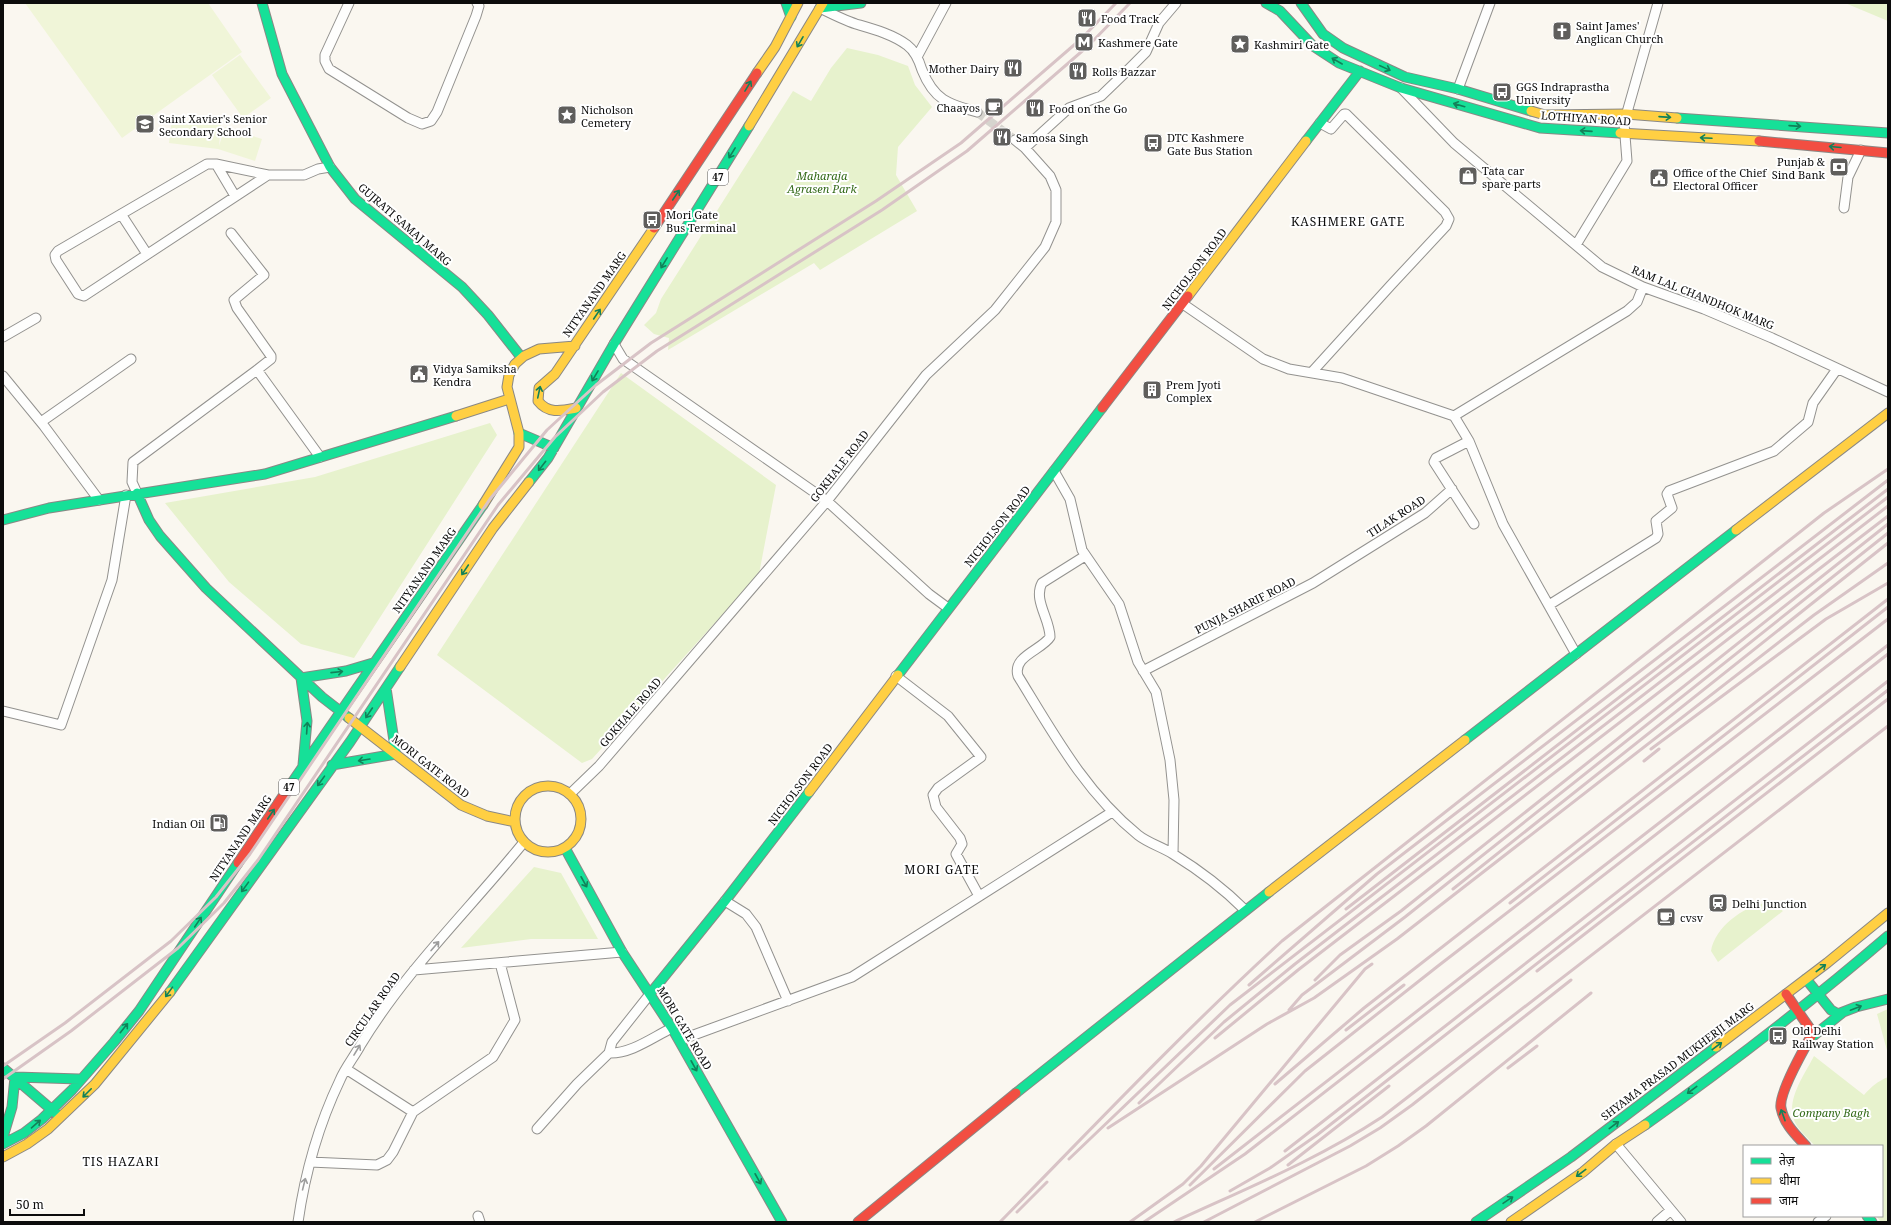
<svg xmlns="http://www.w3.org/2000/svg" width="1891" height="1225" font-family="'Noto Serif','Noto Sans Devanagari',serif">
	<rect width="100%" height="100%" fill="#faf7f0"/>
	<path fill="#e7f2cd" d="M1845,3h43v18z
		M847,48l31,7 30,11 7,19 17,22 -34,40 -2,28 21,36 -97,59 -6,-7 -146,87 1,-12 -15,-4 -10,-9 12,-12 5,-14 132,-208 18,10 20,-33z
		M621,373l155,112 -17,89 -167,185 -10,4 -145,-108z
		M490,423l7,12 -143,223 -53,-14 -72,-62 -64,-79 150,-26z
		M534,867l27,6 37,66h-67l-70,9z
		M1765,903l14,5 4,3 -65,51 -7,-11c4,-24 32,-44 54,-48z
		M1888,1009v45l-11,-40z
		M1814,1056l50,39c7,-8 14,-14 24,-18v145h-7l-5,-6h6v-70h-67c-6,-7 -18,-17 -21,-26 -8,-21 11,-46 20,-64z"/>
	<path fill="#f0f5d8" d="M25,3h183l34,49 -120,86z
		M240,55l31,43 -28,20 -31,-43z
		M172,119l49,5 -2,22 6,-19 37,12 -7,22 -37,-12 -49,-6z"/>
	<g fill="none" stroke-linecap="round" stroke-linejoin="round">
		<path stroke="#d6d4ce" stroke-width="9" stroke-dasharray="9 4.5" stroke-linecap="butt" d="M977,112l38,28"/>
		<g stroke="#93928f" stroke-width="11">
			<path id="street" d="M349,3l-24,52v6l4,8 79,49 14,6 9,-3 6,-9 39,-96 3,-10 -2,-3
				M820,8c12,6 24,12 36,16 17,5 36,10 51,21 8,6 12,15 15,25 12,30 26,34 55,42
				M917,57l29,-54
				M1401,88l53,55 148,124 41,20 61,22 68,29 116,54
				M1458,89l32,-86
				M1025,148l44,-40 32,-12 29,-28 16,-16 13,-29 17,-20
				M216,164l19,32
				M268,175l-184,121 -6,-2 -22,-34 -1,-5 3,-4 149,-87h9l52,11h36l14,-6 12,-2
				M1844,208l4,-31 13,-27
				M121,214l26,40
				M231,233l33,42 -30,25 3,8 34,48v3l-14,11
				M1576,245l51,-84 -3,-38 34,-120
				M1183,304l80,55 26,10 53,9 112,38 15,25 34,83 73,130
				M3,337l33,-19
				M614,344l9,15 204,142 102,93 19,14
				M1312,372l79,-87 55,-59 3,-7 -4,-7 -99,-98h-2l-13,15 -11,-6
				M3,376l41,50 55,74
				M1454,416l173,-105 10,-9 6,-15
				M41,422l90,-63
				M1469,441l-33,17 -2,4 40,62
				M1054,471l16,28 12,51 37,54 19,58 18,30 14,68 4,40 -1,54
				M137,493l-5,-11 1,-20 124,-92 63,87
				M1085,556l-43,27c-9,17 8,36 8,54 -8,13 -38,19 -32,39 35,57 67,116 120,159 10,8 24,12 35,19 26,16 50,34 72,56
				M1549,605l107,-67 2,-4 -2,-13 16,-13 -5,-14 2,-3 105,-40 34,-29 5,-19 24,-34
				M1143,671l170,-88 112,-70 27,-24
				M896,676l52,40 33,41 -43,31 -5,7 3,12 24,31 2,6 -6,10 23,42
				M3,711l58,14 51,-145 14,-85
				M570,794l29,-28 228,-265 99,-126 69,-65 50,-63 11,-25v-32l-6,-14 -25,-28 -10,-8
				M725,901l21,13 10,13 32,74
				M414,970l208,-18
				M680,1040l172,-63 260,-165
				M609,1053c22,1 44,-16 63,-25
				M346,1069l67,43
				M537,1129l40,-45 32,-31 3,-11 38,-48
				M1616,1144l65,78
				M310,1162l67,3 10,-5 6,-8 20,-40 80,-55 22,-37 -15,-57
				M478,1216l2,6
				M298,1222c7,-49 21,-98 42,-142 5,-12 14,-23 20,-34 45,-75 109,-136 164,-204
				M1657,1222l14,-12
				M1818,1222l8,-6"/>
		</g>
		<g stroke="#8a8885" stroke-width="11">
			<path id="fast" d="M262,3l20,71 48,93 25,32 107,88 26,28 33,42
				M786,3l5,14
				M1266,3l14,8 33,35 26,17 62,25 139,40 80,5
				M1301,3l22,31 20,14 62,29 53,12 73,22
				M820,8l41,-5
				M1677,118l211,15
				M1306,141l54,-70
				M519,433l35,15
				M529,482l19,-24 66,-114 135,-218
				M137,493l12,27 11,16 46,52 116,109 27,21
				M3,520l46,-12 216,-34 191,-58
				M898,675l204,-267
				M386,688l10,66
				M1465,740l271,-210
				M303,765l4,-44 -6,-43 45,-7 27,-8
				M332,765l64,-11
				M291,784l192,-279
				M565,848l57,104 50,76 110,194
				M1806,979l25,31 7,4 18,-7 32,-8
				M170,992l180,-250 50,-75
				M650,994l75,-93 84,-109
				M1812,1037l30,-24
				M3,1068l55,47
				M1016,1093l253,-201
				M1645,1125c83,-59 165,-122 243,-189
				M3,1137l9,-30 3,-30 65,2
				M3,1144l21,-11 18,-14 30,-29 42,-48 25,-31 99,-148
				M1867,1216l5,6
				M1476,1222l95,-65 145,-110"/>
		</g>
		<g stroke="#8a8885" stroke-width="11">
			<path id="slow" d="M757,73l18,-26 23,-44
				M1531,111l14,4 81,-1 51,4
				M749,126l74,-123
				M1620,133l139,8
				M1188,296l118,-155
				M576,408c-15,3 -28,6 -38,-7l1,-13 16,-14 99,-146
				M456,416l53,-17
				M483,505l36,-58v-14l-12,-46 2,-12 6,-11 9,-8 15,-7 36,-3
				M1736,530l152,-117
				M400,667l93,-139 36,-46
				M349,718l112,87 26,11 28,6
				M515 819a33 33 0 1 1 66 0a33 33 0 1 1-66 0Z
				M809,792l89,-117
				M1269,892l196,-152
				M1716,1047l111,-84 61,-50
				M3,1157l24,-13 21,-15 47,-45 75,-92
				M1511,1222l72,-50 33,-28 29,-19"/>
		</g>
		<g stroke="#8a8885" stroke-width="11">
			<path id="jam" d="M1759,141l129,12
				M654,228l103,-155
				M1102,408l86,-112
				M238,863l53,-79
				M1786,994l27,39c-8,14 -35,61 -32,75 3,16 15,27 25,38
				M858,1222l158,-129"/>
		</g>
		<use href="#street" stroke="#fefefd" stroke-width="9"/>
		<use href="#fast" stroke="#16e098" stroke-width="9"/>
		<use href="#slow" stroke="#ffcf43" stroke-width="9"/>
		<use href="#jam" stroke="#f24e42" stroke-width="9"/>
		<path stroke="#d8c3c6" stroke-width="3" d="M1651,749l175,-130 62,-36
			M1644,761l15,-12
			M1453,889l435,-346
			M1510,903l378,-296
			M1346,909l542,-420
			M1537,971l351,-272
			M1315,980l25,-25 61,-44 487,-387
			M1249,985l128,-111 511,-394
			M1289,1010l13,-15 103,-78 483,-384
			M1346,1030l58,-45
			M1215,1038l83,-68 590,-454
			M3,1066l62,-43 106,-82 45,-44 34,-43 240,-355 57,-69 49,-45 55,-42 225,-142 85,-58 120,-104 35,-36
			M1508,1068l29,-22
			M3,1079l68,-48 107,-83 46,-45 34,-43 240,-355 57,-68 48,-45 54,-41 225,-141 85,-59 121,-105 42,-43
			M1275,1084l89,-76 524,-409
			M1139,1103l85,-81 71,-58 593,-458
			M1108,1128l159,-104 47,-26 83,-59 417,-324 74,-52
			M1285,1151l603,-470
			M1069,1159l161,-154 658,-508
			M1288,1165l101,-79
			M1214,1169l674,-524
			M1190,1185l115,-114 133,-105 450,-347
			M1230,1191l40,-23 47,-33 571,-445
			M1017,1212l30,-30
			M1000,1222c93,-95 184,-191 282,-281l542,-428 64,-44
			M1130,1222l53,-38 18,-18 164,-197 7,-5
			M1144,1222l101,-68 643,-500
			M1174,1222c71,-33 143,-62 208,-105l506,-391
			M1204,1222l146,-76 30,-18 32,-23 159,-125
			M1255,1222l111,-56 32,-20 28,-20 165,-133"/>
	</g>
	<defs><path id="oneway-shaft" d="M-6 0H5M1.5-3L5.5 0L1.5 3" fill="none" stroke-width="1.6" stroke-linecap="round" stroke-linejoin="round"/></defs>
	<g stroke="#128159">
		<use href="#oneway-shaft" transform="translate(800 42) rotate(120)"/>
		<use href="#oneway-shaft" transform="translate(1337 61) rotate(-150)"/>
		<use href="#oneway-shaft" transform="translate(1385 68) rotate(25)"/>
		<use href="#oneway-shaft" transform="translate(748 86) rotate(-59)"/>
		<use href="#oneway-shaft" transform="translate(1459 105) rotate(-164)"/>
		<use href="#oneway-shaft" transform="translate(1665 117) rotate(4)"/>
		<use href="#oneway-shaft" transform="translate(1795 126) rotate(4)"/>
		<use href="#oneway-shaft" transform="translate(1586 131) rotate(-176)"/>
		<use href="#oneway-shaft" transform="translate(1706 138) rotate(-177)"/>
		<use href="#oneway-shaft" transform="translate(1835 147) rotate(-175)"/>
		<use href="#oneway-shaft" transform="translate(732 153) rotate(122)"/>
		<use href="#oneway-shaft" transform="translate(676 195) rotate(-56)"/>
		<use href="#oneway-shaft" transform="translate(664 263) rotate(122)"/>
		<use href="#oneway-shaft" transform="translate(597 314) rotate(-56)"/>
		<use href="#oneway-shaft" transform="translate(595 376) rotate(121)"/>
		<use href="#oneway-shaft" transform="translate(539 392) rotate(-78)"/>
		<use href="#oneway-shaft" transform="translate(542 466) rotate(128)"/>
		<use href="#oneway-shaft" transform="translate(465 570) rotate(124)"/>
		<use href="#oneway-shaft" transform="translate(337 672) rotate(-6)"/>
		<use href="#oneway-shaft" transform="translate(369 713) rotate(124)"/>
		<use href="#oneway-shaft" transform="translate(307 728) rotate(-86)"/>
		<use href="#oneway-shaft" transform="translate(364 760) rotate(171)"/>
		<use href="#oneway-shaft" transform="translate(321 781) rotate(126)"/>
		<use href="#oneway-shaft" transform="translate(271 814) rotate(-56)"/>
		<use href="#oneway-shaft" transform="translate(584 882) rotate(61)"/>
		<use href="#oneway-shaft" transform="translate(245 887) rotate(126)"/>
		<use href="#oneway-shaft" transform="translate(198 922) rotate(-56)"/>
		<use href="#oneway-shaft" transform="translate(1821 968) rotate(-37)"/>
		<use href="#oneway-shaft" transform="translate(169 992) rotate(126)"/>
		<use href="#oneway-shaft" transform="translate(1856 1008) rotate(-21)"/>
		<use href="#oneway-shaft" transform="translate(124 1028) rotate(-51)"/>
		<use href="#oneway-shaft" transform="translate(1717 1046) rotate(-37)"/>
		<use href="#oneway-shaft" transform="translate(694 1066) rotate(61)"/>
		<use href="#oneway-shaft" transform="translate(1692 1090) rotate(143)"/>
		<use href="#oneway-shaft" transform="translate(87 1093) rotate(135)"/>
		<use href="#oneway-shaft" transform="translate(1783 1115) rotate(-110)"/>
		<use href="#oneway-shaft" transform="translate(36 1124) rotate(-41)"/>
		<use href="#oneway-shaft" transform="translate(1614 1125) rotate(-37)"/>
		<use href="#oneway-shaft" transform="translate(1581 1173) rotate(143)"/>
		<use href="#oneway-shaft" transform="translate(758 1179) rotate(61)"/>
		<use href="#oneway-shaft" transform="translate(1508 1200) rotate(-34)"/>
	</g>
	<g stroke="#9d9d9d">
		<use href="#oneway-shaft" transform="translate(435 946) rotate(-49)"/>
		<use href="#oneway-shaft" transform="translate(357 1050) rotate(-59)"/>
		<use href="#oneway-shaft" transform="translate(304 1184) rotate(-76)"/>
	</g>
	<defs>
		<g id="restaurant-square" transform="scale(1)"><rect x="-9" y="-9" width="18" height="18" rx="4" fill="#5f5e5c" stroke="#fff"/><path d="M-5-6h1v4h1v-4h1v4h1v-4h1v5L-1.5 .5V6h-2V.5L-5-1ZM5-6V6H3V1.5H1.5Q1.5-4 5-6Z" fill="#fff"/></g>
		<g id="church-square" transform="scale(1)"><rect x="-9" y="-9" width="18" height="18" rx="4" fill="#5f5e5c" stroke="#fff"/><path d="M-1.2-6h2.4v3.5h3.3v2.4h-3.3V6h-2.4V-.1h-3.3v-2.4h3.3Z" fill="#fff"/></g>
		<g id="metro-square" transform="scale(1)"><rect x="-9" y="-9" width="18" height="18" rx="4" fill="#5f5e5c" stroke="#fff"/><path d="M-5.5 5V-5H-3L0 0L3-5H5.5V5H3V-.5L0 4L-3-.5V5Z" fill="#fff"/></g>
		<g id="sight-square" transform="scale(1)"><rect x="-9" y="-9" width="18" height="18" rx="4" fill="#5f5e5c" stroke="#fff"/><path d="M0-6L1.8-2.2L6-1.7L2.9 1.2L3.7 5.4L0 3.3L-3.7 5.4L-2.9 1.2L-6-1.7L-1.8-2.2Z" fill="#fff"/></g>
		<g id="bus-square" transform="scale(1)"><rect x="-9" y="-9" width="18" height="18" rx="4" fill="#5f5e5c" stroke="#fff"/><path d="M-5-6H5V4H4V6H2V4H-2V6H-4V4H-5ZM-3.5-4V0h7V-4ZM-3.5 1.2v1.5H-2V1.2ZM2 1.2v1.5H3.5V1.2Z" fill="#fff"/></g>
		<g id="cafe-square" transform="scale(1)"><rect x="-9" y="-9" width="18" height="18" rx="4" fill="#5f5e5c" stroke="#fff"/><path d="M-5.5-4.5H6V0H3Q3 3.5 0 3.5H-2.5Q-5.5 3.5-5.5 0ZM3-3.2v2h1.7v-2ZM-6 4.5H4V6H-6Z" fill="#fff"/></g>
		<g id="school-square" transform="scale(1)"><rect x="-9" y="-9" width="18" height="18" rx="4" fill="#5f5e5c" stroke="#fff"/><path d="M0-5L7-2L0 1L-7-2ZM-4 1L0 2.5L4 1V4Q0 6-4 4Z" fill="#fff"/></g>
		<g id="bank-square" transform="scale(1)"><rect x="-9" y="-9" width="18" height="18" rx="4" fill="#5f5e5c" stroke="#fff"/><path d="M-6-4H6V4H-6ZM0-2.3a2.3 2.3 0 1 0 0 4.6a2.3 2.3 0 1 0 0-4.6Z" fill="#fff"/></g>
		<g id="shop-square" transform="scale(1)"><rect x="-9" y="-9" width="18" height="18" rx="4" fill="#5f5e5c" stroke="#fff"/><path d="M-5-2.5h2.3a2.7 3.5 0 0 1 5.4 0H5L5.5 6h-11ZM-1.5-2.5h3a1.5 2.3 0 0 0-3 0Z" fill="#fff"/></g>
		<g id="civic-square" transform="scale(1)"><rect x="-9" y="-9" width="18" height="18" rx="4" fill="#5f5e5c" stroke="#fff"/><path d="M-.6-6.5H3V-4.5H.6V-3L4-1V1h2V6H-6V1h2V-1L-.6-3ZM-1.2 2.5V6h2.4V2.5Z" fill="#fff"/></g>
		<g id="building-square" transform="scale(1)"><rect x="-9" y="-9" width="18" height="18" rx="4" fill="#5f5e5c" stroke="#fff"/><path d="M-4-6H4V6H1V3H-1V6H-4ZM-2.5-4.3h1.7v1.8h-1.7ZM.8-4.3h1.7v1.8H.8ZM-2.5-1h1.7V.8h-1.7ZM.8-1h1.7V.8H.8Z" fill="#fff"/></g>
		<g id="fuel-square" transform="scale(1)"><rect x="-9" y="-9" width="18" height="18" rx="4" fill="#5f5e5c" stroke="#fff"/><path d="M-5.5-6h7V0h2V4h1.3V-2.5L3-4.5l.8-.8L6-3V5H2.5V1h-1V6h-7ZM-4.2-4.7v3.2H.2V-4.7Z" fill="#fff"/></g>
		<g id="station-square" transform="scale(1)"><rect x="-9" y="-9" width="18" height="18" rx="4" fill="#5f5e5c" stroke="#fff"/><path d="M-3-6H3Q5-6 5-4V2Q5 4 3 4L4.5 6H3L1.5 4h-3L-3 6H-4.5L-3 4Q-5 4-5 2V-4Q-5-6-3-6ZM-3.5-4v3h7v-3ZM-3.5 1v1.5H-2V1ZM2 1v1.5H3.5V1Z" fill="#fff"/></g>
	</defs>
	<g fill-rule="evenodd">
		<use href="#restaurant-square" x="1087" y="18"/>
		<use href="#church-square" x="1562" y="31"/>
		<use href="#metro-square" x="1084" y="42"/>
		<use href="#sight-square" x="1240" y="44"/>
		<use href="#restaurant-square" x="1013" y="68"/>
		<use href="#restaurant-square" x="1078" y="71"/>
		<use href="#bus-square" x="1502" y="92"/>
		<use href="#cafe-square" x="994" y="107"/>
		<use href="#restaurant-square" x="1035" y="108"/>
		<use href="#sight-square" x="567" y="115"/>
		<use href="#school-square" x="145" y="124"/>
		<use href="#restaurant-square" x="1002" y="137"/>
		<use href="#bus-square" x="1153" y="143"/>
		<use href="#bank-square" x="1839" y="167"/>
		<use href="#shop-square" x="1468" y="176"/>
		<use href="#civic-square" x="1659" y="178"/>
		<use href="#bus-square" x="652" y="220"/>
		<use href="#civic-square" x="419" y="374"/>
		<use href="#building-square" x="1152" y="390"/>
		<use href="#fuel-square" x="219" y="823"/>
		<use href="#station-square" x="1718" y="903"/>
		<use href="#cafe-square" x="1666" y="917"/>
		<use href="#bus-square" x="1778" y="1036"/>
	</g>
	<g text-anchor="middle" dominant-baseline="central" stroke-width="4" stroke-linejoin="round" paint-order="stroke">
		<g fill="#fff" stroke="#555" stroke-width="1">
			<rect x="708" y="169" width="20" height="16" rx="3"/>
			<rect x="279" y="779" width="20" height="16" rx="3"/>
		</g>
		<g font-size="10" font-weight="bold" fill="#0c0c0c">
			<text x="718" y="177">47</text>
			<text x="289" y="787">47</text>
		</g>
		<g font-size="11" fill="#0c0c0c" stroke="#fff" text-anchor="start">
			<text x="1101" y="18">Food Track</text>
			<text x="1576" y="25">Saint James'<tspan x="1576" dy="13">Anglican Church</tspan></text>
			<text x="1098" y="42">Kashmere Gate</text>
			<text x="1254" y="44">Kashmiri Gate</text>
			<text x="999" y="68" text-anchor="end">Mother Dairy</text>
			<text x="1092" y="71">Rolls Bazzar</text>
			<text x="1516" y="86">GGS Indraprastha<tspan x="1516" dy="13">University</tspan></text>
			<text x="980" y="107" text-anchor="end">Chaayos</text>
			<text x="1049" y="108">Food on the Go</text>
			<text x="581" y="109">Nicholson<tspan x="581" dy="13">Cemetery</tspan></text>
			<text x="159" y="118">Saint Xavier's Senior<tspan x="159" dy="13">Secondary School</tspan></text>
			<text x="1016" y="137">Samosa Singh</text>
			<text x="1167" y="137">DTC Kashmere<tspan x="1167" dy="13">Gate Bus Station</tspan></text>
			<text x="1825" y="161" text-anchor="end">Punjab &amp;<tspan x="1825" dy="13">Sind Bank</tspan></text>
			<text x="1482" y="170">Tata car<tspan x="1482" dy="13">spare parts</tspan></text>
			<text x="1673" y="172">Office of the Chief<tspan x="1673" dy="13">Electoral Officer</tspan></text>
			<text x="666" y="214">Mori Gate<tspan x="666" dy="13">Bus Terminal</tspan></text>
			<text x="433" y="368">Vidya Samiksha<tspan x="433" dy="13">Kendra</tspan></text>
			<text x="1166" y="384">Prem Jyoti<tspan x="1166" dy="13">Complex</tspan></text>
			<text x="205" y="823" text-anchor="end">Indian Oil</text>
			<text x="1732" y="903">Delhi Junction</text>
			<text x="1680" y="917">cvsv</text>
			<text x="1792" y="1030">Old Delhi<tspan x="1792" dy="13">Railway Station</tspan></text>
		</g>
		<g font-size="11" fill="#0c0c0c" stroke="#fff">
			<text transform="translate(1586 118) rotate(4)">LOTHIYAN ROAD</text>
			<text transform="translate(405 224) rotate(41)">GUJRATI SAMAJ MARG</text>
			<text transform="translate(1194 269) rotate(-53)">NICHOLSON ROAD</text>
			<text transform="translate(594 294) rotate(-55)">NITYANAND MARG</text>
			<text transform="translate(1703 297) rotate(22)">RAM LAL CHANDHOK MARG</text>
			<text transform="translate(839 466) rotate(-52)">GOKHALE ROAD</text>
			<text transform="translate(1396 516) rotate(-33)">TILAK ROAD</text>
			<text transform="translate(997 526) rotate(-52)">NICHOLSON ROAD</text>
			<text transform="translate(424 570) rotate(-55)">NITYANAND MARG</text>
			<text transform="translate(1245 605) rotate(-27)">PUNJA SHARIF ROAD</text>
			<text transform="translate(630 712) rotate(-49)">GOKHALE ROAD</text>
			<text transform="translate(431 766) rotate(38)">MORI GATE ROAD</text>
			<text transform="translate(800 784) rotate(-53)">NICHOLSON ROAD</text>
			<text transform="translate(240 838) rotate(-56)">NITYANAND MARG</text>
			<text transform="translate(372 1009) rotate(-55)">CIRCULAR ROAD</text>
			<text transform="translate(685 1028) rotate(59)">MORI GATE ROAD</text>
			<text transform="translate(1677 1061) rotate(-37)">SHYAMA PRASAD MUKHERJI MARG</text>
		</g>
		<g font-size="11" font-style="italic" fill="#326917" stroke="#fff">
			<text x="822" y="175">Maharaja<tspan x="822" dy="13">Agrasen Park</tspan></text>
			<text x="1831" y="1112">Company Bagh</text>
		</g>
		<g font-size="12" letter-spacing="1" fill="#0c0c0c" stroke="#fff">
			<text x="1348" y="221">KASHMERE GATE</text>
			<text x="942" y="869">MORI GATE</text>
			<text x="121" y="1161">TIS HAZARI</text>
		</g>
	</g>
	<rect width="1891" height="1225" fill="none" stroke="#0c0c0c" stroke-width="8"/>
	<rect x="1743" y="1145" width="140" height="72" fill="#ffffff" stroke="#9e9e9e"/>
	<rect x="1751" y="1158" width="20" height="6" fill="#16e098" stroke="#9e9e9e"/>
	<text x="1779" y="1165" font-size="12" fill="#0c0c0c">तेज़</text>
	<rect x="1751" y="1178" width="20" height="6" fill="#ffcf43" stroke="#9e9e9e"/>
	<text x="1779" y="1185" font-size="12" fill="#0c0c0c">धीमा</text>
	<rect x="1751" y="1198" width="20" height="6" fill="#f24e42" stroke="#9e9e9e"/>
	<text x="1779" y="1205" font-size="12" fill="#0c0c0c">जाम</text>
	<path d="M10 1209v6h74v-6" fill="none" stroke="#0c0c0c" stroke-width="2"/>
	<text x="16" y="1209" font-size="12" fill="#0c0c0c" stroke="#ffffff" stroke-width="3" paint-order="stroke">50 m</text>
</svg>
